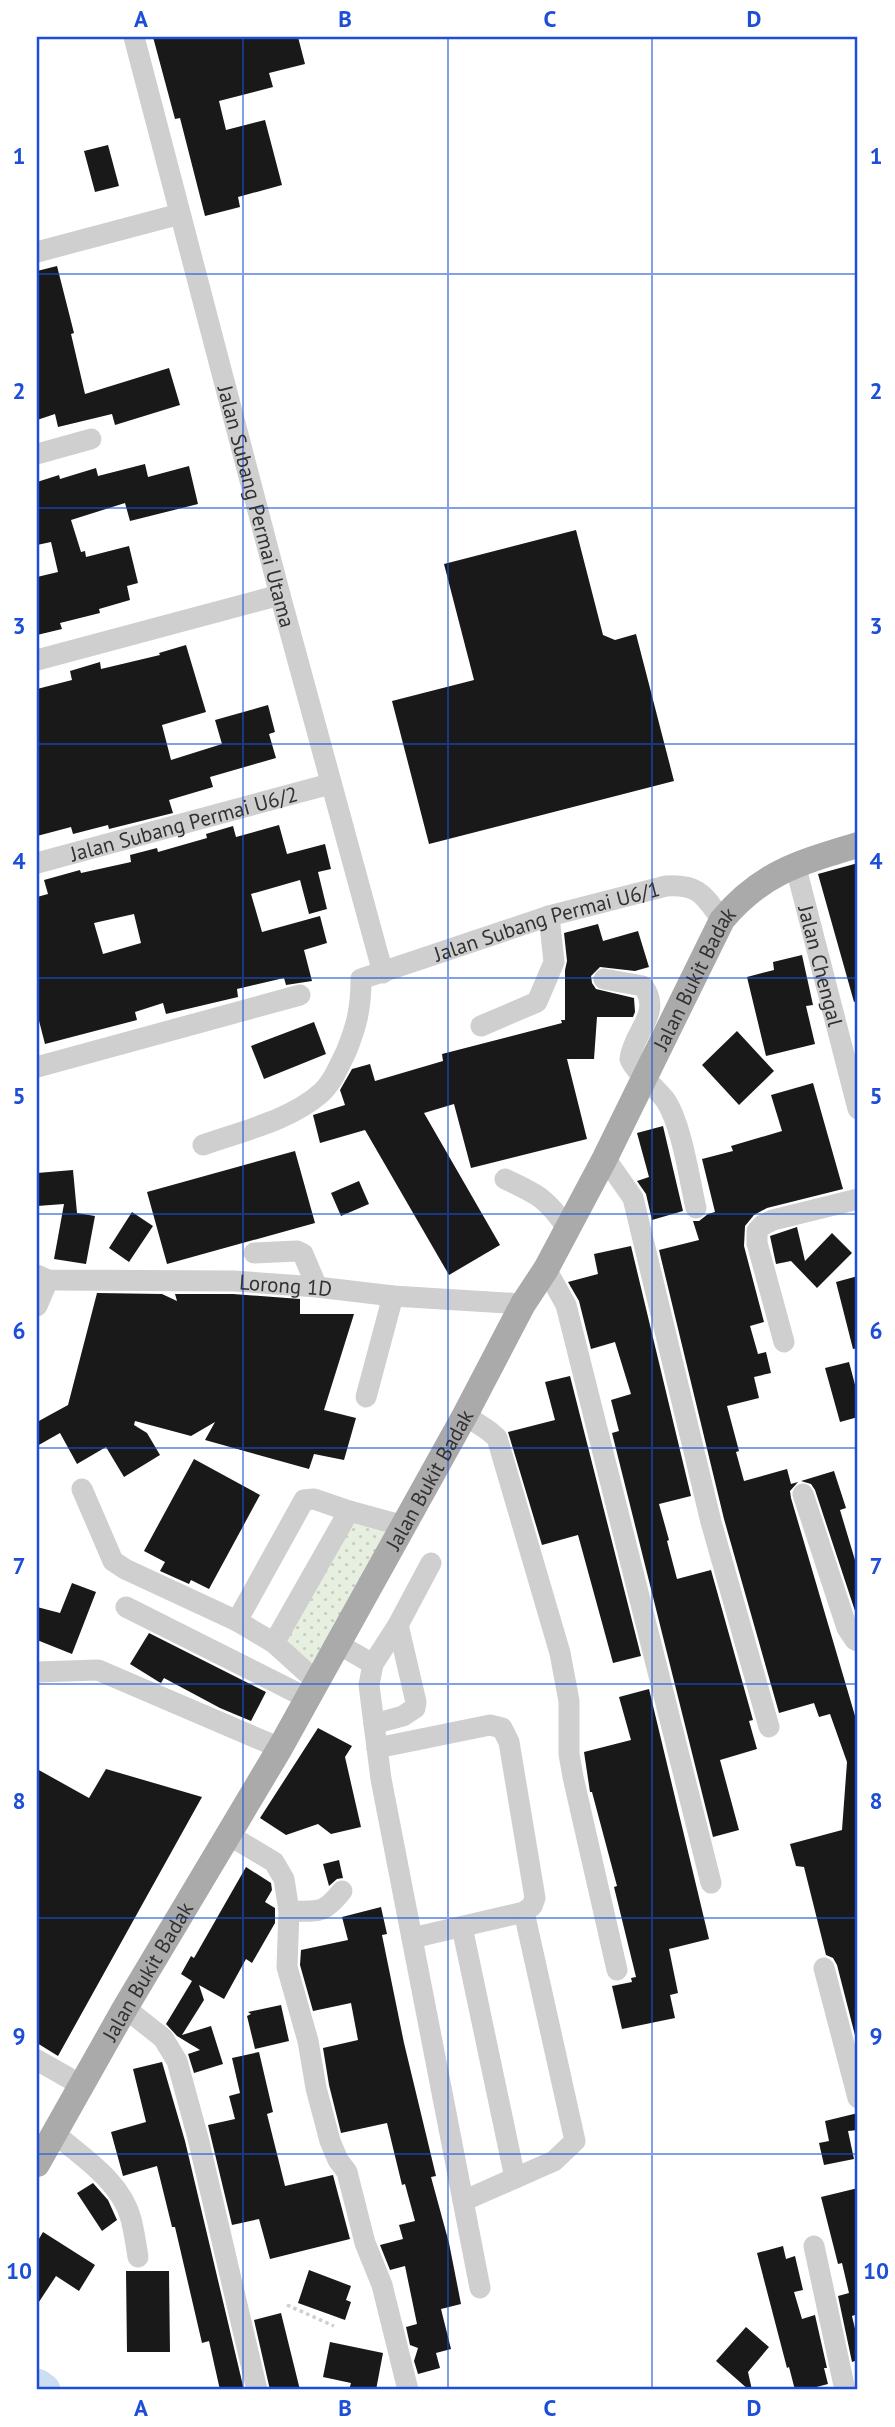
<svg xmlns="http://www.w3.org/2000/svg" width="895" height="2427" font-family="'PT Sans',sans-serif">
	<defs>
		<pattern id="grass-dots" width="8" height="8" patternUnits="userSpaceOnUse" patternTransform="scale(1.75)"><rect width="8" height="8" fill="#e7f0e0"/><path d="M2 2h.1M6 6h.1" fill="none" stroke="#c7cec1" stroke-width="1.8" stroke-linecap="round"/></pattern>
	</defs>
	<rect width="100%" height="100%" fill="#fff"/>
	<path fill="url(#grass-dots)" d="M355,1516l33,18 -79,134 -29,-27z"/>
	<g fill="none" stroke-linecap="round" stroke-linejoin="round">
		<path stroke="#cbdff0" stroke-width="33" d="M37,2385l7,5"/>
	</g>
	<path fill="#191919" fill-rule="evenodd" d="M153,37h145l7,27 -36,9 4,14 -54,14 7,29 39,-10 17,65 -44,12 2,10 -35,9 -25,-98 -5,1z
		M108,145l11,41 -24,6 -11,-41z
		M57,266l17,67 -3,1 14,60 84,-26 11,37 -65,20 -3,-11 -54,13 -3,-13 -18,6v-149z
		M145,464l3,13 41,-11 9,38 -68,17 -5,-18 -54,17 10,32 4,-1 1,6 43,-11 9,37 -11,3 3,14 -31,9 1,4 -40,10 2,6 -25,6v-58l21,-5 -7,-30 -14,3v-63l22,-7 1,4 36,-11 2,8z
		M576,530l27,105 12,5 21,-6 38,147 -245,63 -37,-143 82,-21 -30,-116z
		M186,645l20,67 -44,13 9,35 51,-16 -7,-24 53,-15 7,27 -6,2 7,24 -66,19 3,10 -44,13 4,13 -64,16 -1,-4 -35,9 -2,-7 -34,9v-147l35,-9 -2,-9 30,-9 1,7 59,-14 -1,-2z
		M279,825l8,29 38,-10 6,25 -13,3 9,37 -18,5 -9,-34 -49,14 11,38 58,-16 7,27 -23,7 8,31 -26,4 -2,-7 -47,11 1,8 -72,17 -3,-11 -28,9 2,8 -92,24 -8,-31v-116l11,-3 -4,-14 36,-10 1,3 50,-11 -1,-7 27,-7 1,4 49,-14 -1,-4 27,-8 3,11zM134,914l7,29 -38,11 -9,-31z
		M858,863v138l-4,1 -36,-128z
		M598,924l5,17 35,-10 11,36 -14,4 -35,-4 -9,9 1,7 4,6 38,9 1,14 -2,5h-36l-3,42h-27l20,80 -116,29 -17,-64 -30,9 76,132 -51,30 -84,-145 -45,13 -7,-28 32,-10 -5,-15 12,-21 18,-5 5,17 68,-20 -1,-7 120,-31 -1,-3h4v-50l2,-9 -3,-28z
		M802,955l11,50 -7,1 9,38 -49,12 -19,-79 27,-7 -1,-8z
		M314,1022l12,32 -62,25 -13,-33z
		M737,1031l37,40 -35,34 -37,-40z
		M813,1083l30,106 -76,19 -13,7 -9,11 -1,20 20,76 -14,4 8,28 8,-2 5,21 -17,4 5,21 -32,8 12,45 -3,1 8,29 43,-12 4,15 7,-2 -8,9 1,7 67,228v321l-21,-82 -4,-7 -7,-3 -22,-88 -8,-1 -6,-22 52,-14 5,-68 -17,-48 -11,3 -5,-14 -35,10 -55,-194 -65,-269 40,-10 -6,-19h6l9,-7 7,-2 -13,-53 31,-8 -2,-5 51,-15 -11,-36z
		M663,1126l20,85 -31,9 -6,-26 -9,-13 12,-4 -12,-44z
		M295,1151l20,72 -148,41 -20,-72z
		M73,1170l4,43 18,3 -9,48 -32,-5 10,-55 -27,2v-33z
		M359,1181l10,23 -28,12 -10,-23z
		M132,1212l21,14 -24,36 -20,-14z
		M797,1227l8,34 27,-28 20,20 -35,35 -26,-27 -15,3 -6,-28z
		M631,1246l60,250 -32,8 10,36 -2,1 10,38 34,-9 42,150 -4,1 8,28 -37,11 19,70 -26,7 -101,-404 7,-2 -8,-31 20,-6 -16,-52 -24,7 -12,-48 -11,-19 30,-8 -4,-20z
		M858,1276v72l-5,1 -17,-67z
		M97,1293l65,1 15,7 -2,-7h58l67,5v15h54l-30,96 32,8 -12,42 -30,-6 -5,15 -104,-29 10,-18 -24,14 -56,-15 -1,4 13,8 13,22 -36,22 -18,-30 -29,17 -17,-31 -23,13v-24l31,-17z
		M849,1362l9,34v21l-18,5 -15,-54z
		M570,1376l71,280 -28,7 -35,-128 -36,10 -34,-113 47,-12 -10,-38z
		M194,1459l66,36 -51,94 -18,-9 -2,4 -29,-13 5,-9 -21,-11z
		M834,1471l12,37 -6,2 18,60v50l-43,-130 -4,-6 -10,-3z
		M72,1583l24,9 -24,62 -35,-14v-33l23,6z
		M149,1633l117,59 -15,29 -31,-13 -56,-30 -3,5 -2,-1 -29,-18z
		M649,1689l60,250 -40,10 9,44 -8,2 5,23 -53,11 -10,-43 20,-4 -1,-4 5,-1 -22,-90 3,-1 -25,-94h-2l-6,-40 47,-12 -12,-43z
		M318,1728l34,18 -7,11 16,70 -30,7 -13,-10 -32,11 -26,-17z
		M37,1769l52,29 17,-29 96,28 -144,259 -21,-13z
		M339,1860l4,18 -6,1 -8,7 -6,-22z
		M246,1867l25,16 1,7 -7,12 10,6v15l-23,40 -6,-4 -22,40 -25,-14 5,15 -22,35 29,-9 12,38 -29,9 -6,-19 12,-4 -23,-14 -11,-12 26,-43 -11,-7 10,-18 3,2z
		M381,1907l6,27 -5,1 22,108 32,133 -5,1 18,66 12,61 -20,5 10,40 -15,4 4,15 -22,6 -4,-13 4,-13 -8,-3 -4,-18 11,-3 -12,-58 -15,4 -10,-25 23,-6 -4,-14 16,-4 -10,-37 -3,1 -15,-62 -46,10 -12,-48 -6,-37 35,-8 -7,-37 -38,8 -13,-46 1,-15 47,-10 -6,-23z
		M281,2005l8,36 -34,8 -8,-33 4,-2 -3,-2z
		M259,2052l14,60 -6,2 18,72 48,-11 17,64 -80,20 -11,-40 -27,6 -24,-100 27,-6 -6,-23 11,-3 -8,-35z
		M162,2062l23,79 59,249h-24l-11,-49 -7,2 -27,-116h-3l-15,-61 -34,10 -12,-44 35,-10 -13,-53z
		M858,2113v17l-10,1 6,28 -30,6 -5,-22 10,-2 -4,-20z
		M93,2183l15,17 9,20 -15,11 -25,-38z
		M858,2188v126l-6,2 6,25v19l-6,2 -14,-66 11,-3 -7,-30 -4,1 -17,-67z
		M43,2232l52,33 -16,26 -23,-15 -19,29v-63z
		M783,2246l3,13 9,-3 8,34 -9,2 8,27 13,-4 12,53h-3l4,16 -23,6h-10l-6,-23 -2,1 -30,-115z
		M309,2270l42,16 -5,14 5,2 -6,18 -47,-17z
		M126,2271h43l1,81h-43z
		M281,2313l19,77h-30l-16,-70z
		M746,2327l23,20 -21,25 4,18h-3l-33,-29z
		M330,2342l53,11 -7,37h-27l2,-7 -28,-6z"/>
	<g fill="none" stroke-linecap="round" stroke-linejoin="round">
		<path stroke="#cfcfcf" stroke-width="3.5" stroke-dasharray="3.5 3.5" stroke-linecap="butt" d="M287,2305l47,21"/>
		<g stroke="#cfcfcf" stroke-width="21">
			<path id="s1" d="M134,37l146,558 103,378"/>
			<path d="M37,252l143,-38"/>
			<path d="M37,454l54,-15"/>
			<path d="M37,660l243,-65"/>
			<path id="s2" d="M37,863l293,-79"/>
			<path id="s3" d="M795,864l63,245"/>
			<path d="M604,979l39,7c20,27 -10,46 -13,73 5,13 27,29 36,42 16,25 23,77 30,107"/>
			<path d="M481,1026l56,-24 17,-40 -5,-46"/>
			<path d="M37,1067l263,-72"/>
			<path id="s4" d="M203,1145c39,-14 86,-24 118,-52 12,-11 18,-27 25,-41 11,-27 15,-44 15,-73l188,-63 117,-30c34,-2 38,10 56,34"/>
			<path d="M605,1158l28,40 78,324 58,205"/>
			<path d="M505,1179c33,15 42,20 62,49"/>
			<path d="M254,1253l43,-2 6,3 14,33"/>
			<path d="M546,1269l20,36 145,578"/>
			<path id="s5" d="M37,1275l11,5 186,1 83,6 76,9 130,8"/>
			<path d="M37,1306l11,-26"/>
			<path d="M784,1342l-27,-99v-12l6,-6 10,-5 85,-21"/>
			<path d="M366,1397l27,-101"/>
			<path d="M465,1415l24,16 8,7 63,215 9,48v53l4,23 44,193"/>
			<path d="M82,1489l31,72 12,8 112,52 37,22 43,39"/>
			<path d="M803,1494l44,134 8,12 3,1"/>
			<path d="M349,1511l55,15"/>
			<path d="M431,1563l-33,62 -25,39 -4,21 12,94 99,509"/>
			<path d="M126,1607l181,91"/>
			<path d="M237,1621l67,-121 10,-1 35,12 -75,132"/>
			<path d="M338,1644l35,20"/>
			<path d="M37,1672l61,-2 182,78"/>
			<path d="M374,1724l29,-8 12,-8 1,-6 -18,-77"/>
			<path d="M377,1748l113,-23 12,3 7,14 26,156 -3,8 -8,6 -112,26"/>
			<path d="M227,1834l47,28 10,17 5,32 -2,56 21,74 8,47 14,53 8,19 9,12 18,71 17,42 26,105"/>
			<path d="M289,1911c29,0 34,4 53,-20"/>
			<path d="M462,1927l53,251"/>
			<path d="M824,1968l34,130"/>
			<path d="M125,2008l38,30 14,23 21,77 59,252"/>
			<path d="M37,2060l44,25"/>
			<path d="M54,2133c28,24 67,48 77,86 3,12 5,25 7,38"/>
			<path d="M463,2201l91,-40 21,-20 -51,-229"/>
			<path d="M814,2246l31,144"/>
		</g>
		<path stroke="#aaa" stroke-width="26" id="s6" d="M37,2164l88,-156 155,-260 185,-333 58,-111 23,-35 59,-111 117,-238c40,-48 79,-58 136,-75"/>
	</g>
	<path fill="none" stroke="#1d4ed8" stroke-width="2" stroke-opacity="0.55" d="M243,37v2353M448,37v2353M652,37v2353M37,274h821M37,508h821M37,744h821M37,978h821M37,1214h821M37,1448h821M37,1684h821M37,1918h821M37,2154h821"/>
	<g text-anchor="middle" dominant-baseline="central" stroke-width="7" stroke-linejoin="round" paint-order="stroke">
		<g font-size="21" fill="#323232" stroke="#fff">
			<text stroke="none"><textPath href="#s1" startOffset="485">Jalan Subang Permai Utama</textPath></text>
			<text stroke="none"><textPath href="#s2" startOffset="152">Jalan Subang Permai U6/2</textPath></text>
			<text stroke="none"><textPath href="#s4" startOffset="448">Jalan Subang Permai U6/1</textPath></text>
			<text stroke="none"><textPath href="#s3" startOffset="105">Jalan Chengal</textPath></text>
			<text stroke="none"><textPath href="#s6" startOffset="1356">Jalan Bukit Badak</textPath></text>
			<text stroke="none"><textPath href="#s5" startOffset="250">Lorong 1D</textPath></text>
			<text stroke="none"><textPath href="#s6" startOffset="789">Jalan Bukit Badak</textPath></text>
			<text stroke="none"><textPath href="#s6" startOffset="222">Jalan Bukit Badak</textPath></text>
		</g>
	</g>
	<rect width="895" height="2427" fill="none" stroke="#ffffff" stroke-width="77"/>
	<rect x="38" y="38" width="818" height="2350" fill="none" stroke="#1d4ed8" stroke-width="2.5"/>
	<g font-size="23" text-anchor="middle" font-weight="bold" fill="#1d4ed8">
		<text x="141" y="27">A</text>
		<text x="345" y="27">B</text>
		<text x="550" y="27">C</text>
		<text x="754" y="27">D</text>
		<text x="19" y="164">1</text>
		<text x="876" y="164">1</text>
		<text x="19" y="399">2</text>
		<text x="876" y="399">2</text>
		<text x="19" y="634">3</text>
		<text x="876" y="634">3</text>
		<text x="19" y="869">4</text>
		<text x="876" y="869">4</text>
		<text x="19" y="1104">5</text>
		<text x="876" y="1104">5</text>
		<text x="19" y="1339">6</text>
		<text x="876" y="1339">6</text>
		<text x="19" y="1574">7</text>
		<text x="876" y="1574">7</text>
		<text x="19" y="1809">8</text>
		<text x="876" y="1809">8</text>
		<text x="19" y="2044">9</text>
		<text x="876" y="2044">9</text>
		<text x="19" y="2279">10</text>
		<text x="876" y="2279">10</text>
		<text x="141" y="2416">A</text>
		<text x="345" y="2416">B</text>
		<text x="550" y="2416">C</text>
		<text x="754" y="2416">D</text>
	</g>
</svg>
